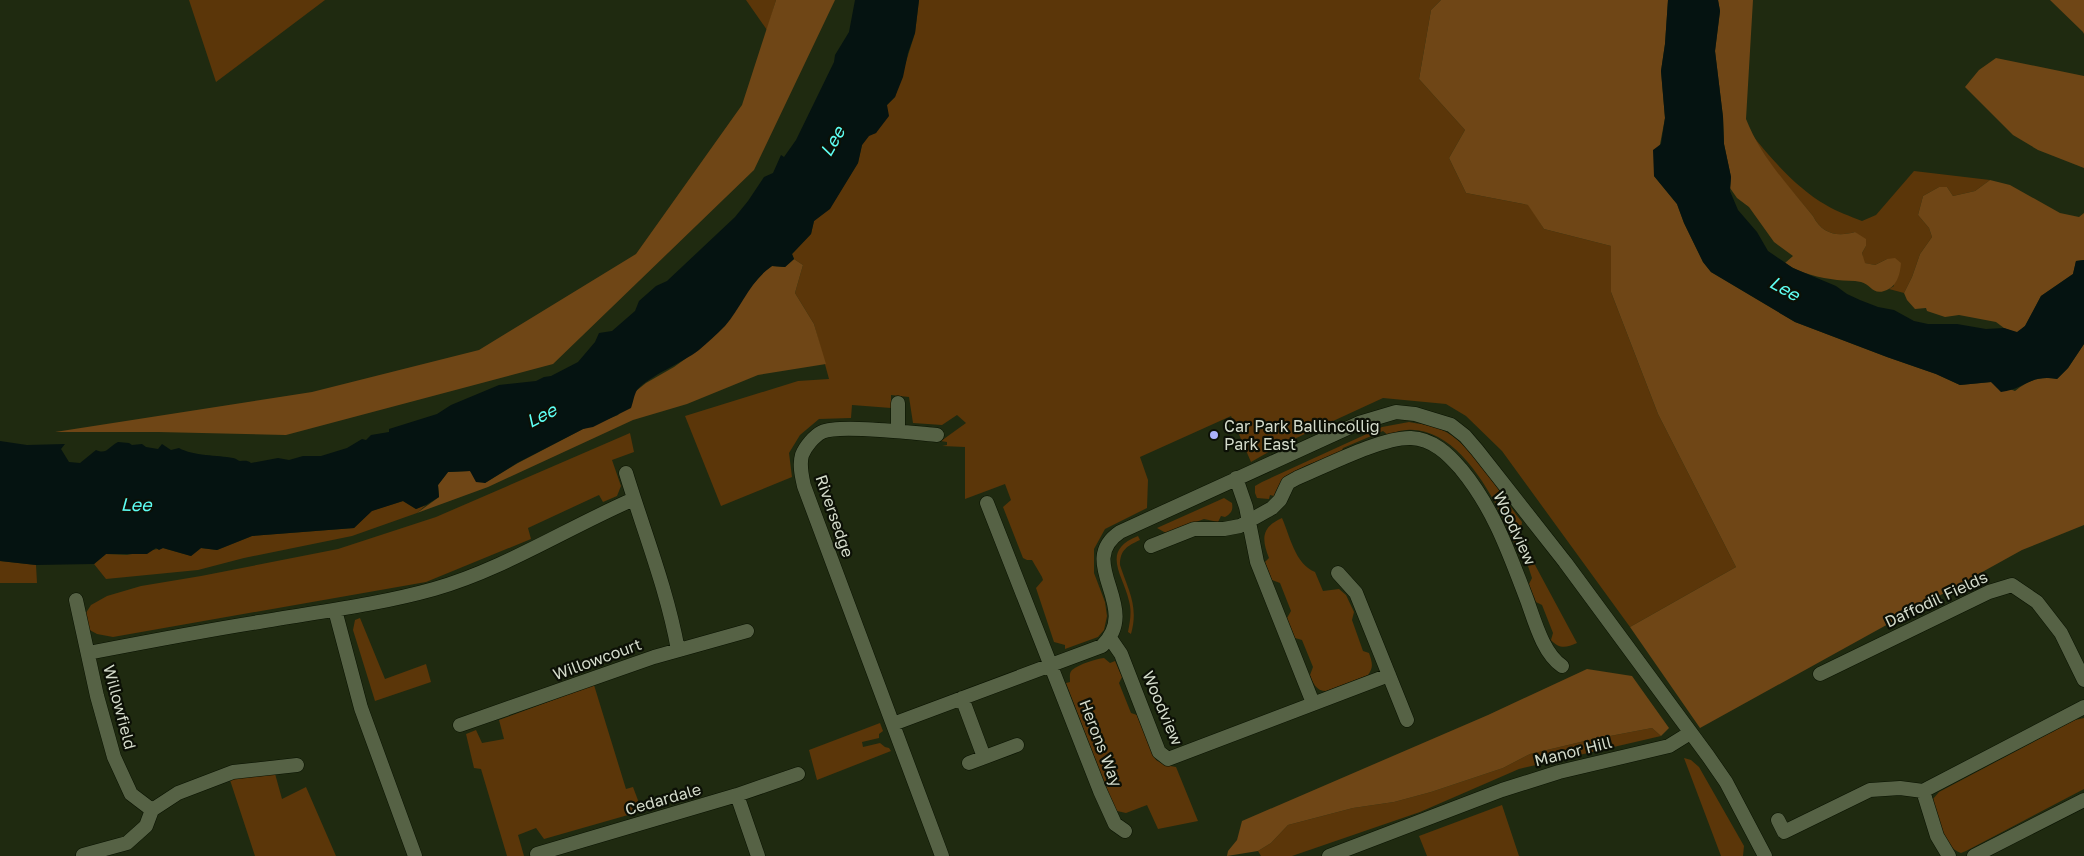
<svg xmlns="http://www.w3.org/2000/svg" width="2084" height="856" font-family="'Golos Text',sans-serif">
	<rect width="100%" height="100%" fill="#1f2a10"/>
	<path fill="#5b3609" d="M189,0h136l-109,82z
		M746,0h30l-9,30z
		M919,0h522l-10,10 -12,69 46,51 -16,28 17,35 63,12 15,24 67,17v46l47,122 78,153 -106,60 -128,-176 -36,-35 -20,-12 -63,-6 -102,47 -30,17 -20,-46 -91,41 8,23 -1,28 -42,21 -11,20v24l11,29 2,14 -3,14 -6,7 -33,12v-4l-11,-3 -18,-54 7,-8 -1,-3 -10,-17h-5l-4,-2 -20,-51 8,-7 -6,-16 -40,15v-52l-23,-1 5,-1v-3l-6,-1 25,-18 -9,-8 -15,10 -29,-2 -4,-26 -18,-2v13l-39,-3 -1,13 -32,1 -19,16 -11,18 3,24 -71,29 -36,-90 113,-35 31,-2 -15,-55 -19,-31 8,-28 -9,-6 -2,-5 19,-20 3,-13 16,-13 28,-45 4,-18 7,-10 7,-2 11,-28 8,-8 20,-64z
		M1752,135c21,26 46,54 74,70 11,7 24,11 36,16l14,-6 38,-44 76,9 -15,11 -22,5 -6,-9h-8l-16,9 -5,19 11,13 3,9 -12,17 -8,23 -8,16 -15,-4 5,-3 -7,-27 -12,6 -11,-2 -2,-10 4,-7 -11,-14c-18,5 -33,2 -42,-16l-38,-45z
		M1409,422c11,2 23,3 33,8 31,14 59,66 80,92l-2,15 57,106c-11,5 -18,6 -26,-3l2,-7 -11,-28 -6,-3 -7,-18 3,-6 -10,-30 -7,-3c-17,-41 -55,-119 -108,-115 -7,0 -13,3 -19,5l-5,-4 -40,17 -3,6c-26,9 -56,14 -66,42l-4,-1 -1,4 -12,-1 -2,-5v-7l7,-4 120,-55z
		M630,433l4,19 -22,8 9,26 -4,10 -14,6 -4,-7 -71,33 3,11 -105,43 -313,55 -16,-3 -11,-6 -2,-12 7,-11 16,-9 34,-10 60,-10 137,-27 98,-32z
		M1224,498l8,5c1,7 0,10 -7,14l-4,-1 -3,6 -14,-3 -38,14 -9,-5z
		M403,501l13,8 10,-4 -9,8 -65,23 -108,22 -46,12 -92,9 -12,-15 12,-10 21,1 36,-7 28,8 10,-8 16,2 35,-14 102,-8 17,-17z
		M1282,518c8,18 13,46 33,54l8,19 16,-2 7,6 8,17 -2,8 11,31 6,2c3,9 5,14 -1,22l-42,16c-10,0 -13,-8 -16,-16l3,-8 -11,-27 -7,-2 -8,-20 4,-7 -11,-28 -8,-3 -7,-18 4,-4c-8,-20 -7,-31 13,-40z
		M1138,536l2,4c-13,6 -20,10 -20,25 8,25 19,41 11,69l-3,-2c2,-11 4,-20 1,-31 -6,-27 -29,-50 9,-65z
		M0,561l36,4 1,18h-37z
		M360,618l25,61 41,-15 5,18 -56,19 -22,-71 2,-10z
		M1104,658l6,5 5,-2 7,16 -3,6 12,30 6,2 19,45 9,5 11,2 22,54 -40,8 -11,-24 -21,8 -9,-2 -5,-8 -46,-120 4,-1c0,-5 -1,-9 2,-12 8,-6 23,-11 32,-12z
		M594,685l32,104 7,-2 9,24 -98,28 -8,-11 -18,7 6,21h-17l-26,-87 -7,-1 -8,-34 10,-4 6,13 22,-4 -5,-19z
		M2084,718v71l-118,62 -5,2c-19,-7 -25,-36 -28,-54l6,-7 136,-72z
		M880,723l3,8 -4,3v4l-17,4 1,5 17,-4 5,4 4,1 2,3 -74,29 -8,-30z
		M1652,728l9,8 -142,33 -99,43 -128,44h-31l-3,-5 13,-8 17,-18 65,-17 41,-6 37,-10 72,-24 27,-14 59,-14z
		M1684,758l7,2 8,7 45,79 -1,10h-22z
		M274,770l8,29 24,-12 30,69h-81l-25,-76z
		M1502,805l17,51h-92l-8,-20z"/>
	<path fill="#6f4616" d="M776,0h59l-81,170 -201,194 -267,71 -128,-3h-103l257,-40 167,-42 157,-96 106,-149z
		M1441,0h227l-3,44 -4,27 4,47 -11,58 23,28 7,19 19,39 8,10 84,50 92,35 49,17 24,11 31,-3 24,9c14,-11 25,-15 42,-12l11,-11 16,-24v181l-62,25 -322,178 -70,-101 106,-60 -78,-153 -47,-122v-46l-67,-17 -16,-24 -62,-12 -17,-35 16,-28 -46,-51 12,-69z
		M1718,0h35l-7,119c15,38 42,66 67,97 9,18 24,21 42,16l11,7v7l-4,7 3,10 10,2 12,-6 8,-1 6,5c-1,12 -4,24 -17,28 -11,4 -14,-7 -23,-9 -8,-2 -16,-1 -24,-2 -16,-2 -39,-7 -52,-17l8,-7 -19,-14 -25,-35 -12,-9 -7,-10 1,-11 -7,-33 -1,-27 -8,-66 5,-40z
		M2050,0h34v34l-1,-2z
		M1996,58l88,18v92l-46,-18 -25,-15 -48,-48 14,-17z
		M1990,180l20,5 50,28 19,4 5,-4v47l-8,1 -3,13 -32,22 -16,30 -8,7 -13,-5 -8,-6 -37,-7 -14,2 -18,-6 -1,-3 -11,1 -8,-9 -3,-7 8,-16 8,-23 12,-17 -3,-9 -11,-13 5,-19 16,-9h8l6,9 22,-5z
		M794,259l9,6 -8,28 19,31 12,40 -68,11 -71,29 -54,16 -145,67 -71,26 22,-16 -1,-12 10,-13 22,-1 15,12 33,-20 65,-34 35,-14 18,-24 10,-8 28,-16 25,-18 25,-23 24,-36 16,-18 8,-6 13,1z
		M1587,669l45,7 37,52 -8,8 -9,-8 -63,12 -59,14 -27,14 -72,24 -37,10 -41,6 -65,17 -17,18 -13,8 -31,5 1,-5 9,-11 5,-19 246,-106z"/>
	<path fill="#051311" d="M855,0h64l-4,33 -7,20 -5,24 -8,20 -8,8 2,11 -13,17 -7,3 -7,9 -4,18 -28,46 -16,12 -3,13 -19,20 2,5 -9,8 -13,-1c-22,15 -30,40 -47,60 -8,8 -18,17 -26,24 -17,13 -50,26 -62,40 -3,5 -4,13 -6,18l-38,19 -10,2 -66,34 -32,20 -9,-1 -6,-11 -22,1 -10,13 1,12 -13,8 -10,4 -13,-8 -31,10 -18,17 -102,8 -35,14 -16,-2 -10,8 -28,-8 -4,2 -3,-2 -9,6h-41l-12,10 -58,1 -36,-4v-120l27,4 38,-1 -4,5 8,13 11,1 16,-13c11,5 12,-3 22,-8l11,1 3,2 10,-1 4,3 12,2 4,-5 9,6 8,-2c14,8 39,7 54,10 3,0 5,3 7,3 5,0 7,-1 11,2l27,-5 11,2 14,-4h18l26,-8 15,-9 4,1 5,-5 18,-3v-3l48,-15 14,-9 48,-20 37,-4 8,-4 7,-1 27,-14 17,-20 4,-9 13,-2 23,-20 4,-10 17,-15 11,-5 68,-64 13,-16 16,-24 9,-4 8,-18 3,2 12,-17 38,-78 1,-7 14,-23z
		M1668,0h50l2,11 -5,40 8,66 1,27 7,33 -1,14 8,19 19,22 11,19 25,17 43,18 11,8 13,6 18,7 16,3 20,11 14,3h29l29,5 18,-1 13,4 8,-6 16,-30 32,-22 3,-13 8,-1v84l-16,24 -11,11c-28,-5 -31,10 -56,13l-10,-10 -31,3 -24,-11 -49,-17 -92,-35 -84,-50 -8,-10 -19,-39 -7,-19 -23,-28 -1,-26 8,-6 4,-26 -4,-47 4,-27z"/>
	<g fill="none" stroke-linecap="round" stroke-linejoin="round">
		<g stroke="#091200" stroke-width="15">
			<path id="street" d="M898,403v28
				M937,435c-23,-2 -98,-11 -115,-3 -8,4 -17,15 -20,23 -3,10 0,22 2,31l138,370
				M626,473c18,59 41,116 52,177
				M1236,478l10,29 11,55 56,141
				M987,503l113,288 15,33 10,7
				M1151,546l43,-17h30l16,-3 32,-18 8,-8 8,-17 9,-5c29,-12 85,-41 114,-40 22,1 37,16 50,31 33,40 48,84 66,131 8,22 16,53 35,66
				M1338,573l18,20 51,127
				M76,600l21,96 17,61 17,37 21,16
				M335,610l26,98 54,148
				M1110,638l11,16 38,98 9,7 221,-84
				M88,653c57,-11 114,-22 171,-31 58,-10 118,-17 175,-33 70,-20 133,-61 200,-90
				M1820,674l169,-82 23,-7 25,17 24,31 23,47
				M962,698l22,59
				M893,724l209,-78c41,-39 -28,-83 18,-114l239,-109 37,-11 19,2 36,11 14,11 12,14 88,112 143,194 18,26 39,74
				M460,725l194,-68 93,-26
				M969,763l48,-18
				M1923,791l161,-84
				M737,795l21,61
				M1778,820l6,12 86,-42 30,-2 23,3 14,45 12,20
				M537,854l200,-59 61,-21
				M83,855l44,-12 19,-17 6,-16 26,-17 55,-21 64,-7
				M1329,856l173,-66 57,-18 110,-26 21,-13
				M1974,856l110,-56"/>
		</g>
		<use href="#street" stroke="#566245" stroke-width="14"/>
	</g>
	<circle fill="#aab0fb" stroke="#0c1006" stroke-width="2" cx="1214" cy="435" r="5"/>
	<g text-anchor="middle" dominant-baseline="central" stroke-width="4.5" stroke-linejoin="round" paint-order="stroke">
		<g font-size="16" fill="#d4dbcb" stroke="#0c1006" text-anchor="start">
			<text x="1224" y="426">Car Park Ballincollig<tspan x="1224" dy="18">Park East</tspan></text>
		</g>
		<g font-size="16" fill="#d4dbcb" stroke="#0c1006">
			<text transform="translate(835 516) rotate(71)">Riversedge</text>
			<text transform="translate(1515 528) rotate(65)">Woodview</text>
			<text transform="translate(1936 599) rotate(-25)">Daffodil Fields</text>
			<text transform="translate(597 659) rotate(-20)">Willowcourt</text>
			<text transform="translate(120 707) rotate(75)">Willowfield</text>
			<text transform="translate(1163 708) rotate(67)">Woodview</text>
			<text transform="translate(1101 743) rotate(69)">Herons Way</text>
			<text transform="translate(1573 751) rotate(-14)">Manor Hill</text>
			<text transform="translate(663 799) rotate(-16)">Cedardale</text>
		</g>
		<g font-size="18" font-style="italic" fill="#5efef3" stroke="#0c1006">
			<text transform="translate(832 141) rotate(-60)">Lee</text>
			<text transform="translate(1785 288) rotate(30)">Lee</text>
			<text transform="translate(541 415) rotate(-27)">Lee</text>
			<text transform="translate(136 504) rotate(1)">Lee</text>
		</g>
	</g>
</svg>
